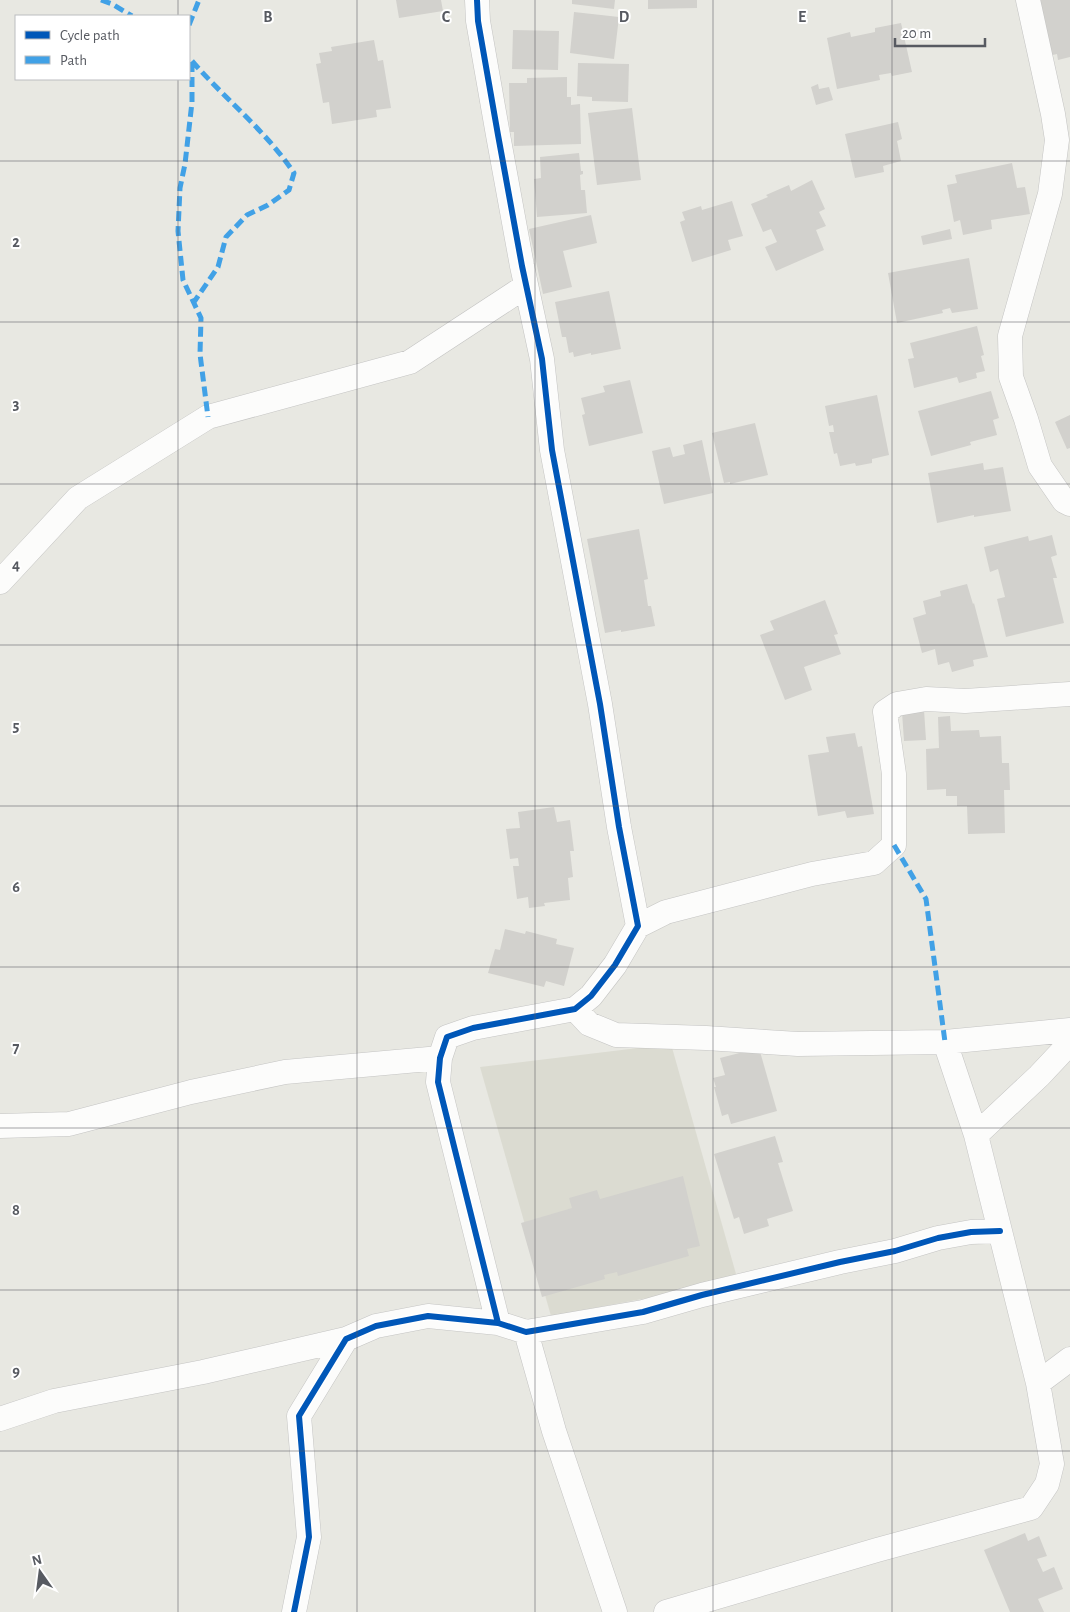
<svg xmlns="http://www.w3.org/2000/svg" width="1070" height="1612" font-family="'Alegreya Sans',sans-serif">
	<rect width="100%" height="100%" fill="#e8e8e2"/>
	<path fill="#dbdbd1" d="M671,1044l67,237 -187,35 -71,-249z"/>
	<path fill="#d2d1cd" d="M396,0h45l2,11 -44,7z
		M572,0h43l-1,9 -42,-5z
		M648,0h49v8l-49,1z
		M1037,0h33v57l-12,3 -1,-6 -9,2z
		M574,12l45,5 -5,42 -44,-6z
		M901,23l11,49 -20,4 -1,-3 -12,2 1,5 -43,9 -10,-51 23,-6 1,5 24,-5v-4z
		M513,30l46,1 -1,39 -46,-1z
		M374,40l4,21 5,-1 8,48 -15,2 1,7 -45,7 -3,-22 -6,1 -7,-39 5,-1 -2,-10 13,-2 -1,-4z
		M578,63l51,1 -1,38 -36,-1v-4l-15,-1z
		M567,77v20h4v8l9,-1 1,40 -67,2v-14h-4l-1,-49h18v-5z
		M818,84l1,5 10,-2 4,13 -17,5 -5,-18z
		M632,108l9,72 -44,5 -9,-72z
		M898,122l4,17 -5,2 4,20 -18,5 1,6 -29,6 -10,-44z
		M579,153l2,18h2v3l-3,1 1,15h4l2,23 -50,4 -3,-38 7,-1 -1,-21z
		M1012,163l5,25 8,-1 5,27 -39,6 1,9 -29,6 -3,-15 -6,2 -7,-37 10,-2 -2,-8z
		M812,180l13,29 -6,3 7,14 -10,4 8,20 -48,21 -11,-24 12,-5 -6,-13 -8,3 -12,-28 17,-7 -2,-2 23,-10 2,6z
		M732,201l11,35 -15,4 3,10 -39,12 -12,-40 5,-2 -3,-8 19,-6 1,4z
		M591,215l6,28 -34,8 9,36 -29,7 -14,-65z
		M950,229l2,10 -29,6 -2,-9z
		M969,258l9,51 -26,4 -2,-5 -8,2 1,3 -46,10 -9,-50z
		M609,291l12,58 -30,6v-2l-17,4 -1,-5 -4,1 -3,-16h-4l-7,-35z
		M977,326l7,29 -3,1 4,15 -9,2 1,5 -18,5 -2,-6 -43,11 -6,-29 6,-1 -4,-15z
		M630,380l13,53 -54,13 -7,-31 3,-1 -4,-16 24,-6 -2,-6z
		M991,391l8,27 -6,2 4,15 -27,7 1,3 -40,11 -13,-45z
		M877,395l12,60 -17,4v4l-16,3 -1,-3 -15,3 -3,-13 -3,1 -5,-22h5l-1,-7 -4,1 -4,-20z
		M1070,415v33l-3,1 -12,-27z
		M755,423l13,52 -38,9v-2l-6,1 -12,-50z
		M702,440l11,53 -49,11 -12,-53 18,-4 3,10 12,-3 -2,-9z
		M983,463l1,7 19,-3 8,44 -37,6v-2l-37,8 -9,-50z
		M639,529l9,50 -4,1 4,26h3l4,20 -34,6v-2l-16,3 -18,-94z
		M1052,535l5,20 -6,2 6,21h-4l11,45 -58,14 -9,-38 8,-2 -7,-28 -8,3 -6,-25 44,-11 1,5z
		M967,584l6,20 1,-1 14,54 -15,3 1,6 -22,6 -3,-10 -11,3 -3,-16 -13,4 -9,-35 13,-4 -3,-13 18,-5 -1,-5z
		M825,600l13,34 -4,1 7,19 -37,13 8,23 -27,10 -25,-65 14,-5 -4,-9z
		M924,710l2,30 -22,1 -2,-29z
		M950,716l1,15 28,-1 1,7 21,-1 1,27h7l1,27h-6l1,43 -37,1 -1,-28h-10v-10h-11v-7l-19,1 -1,-41 13,-1 -1,-31z
		M855,733l3,14 4,-1 12,68 -27,4 -2,-7 -27,5 -10,-61 21,-3 -3,-15z
		M554,807l3,15 13,-2 4,31h-4l3,26 -5,1 2,22 -26,3 1,3 -16,2 -1,-11 -11,2 -4,-33h6l-1,-8 -8,1 -4,-30 14,-1 -2,-16z
		M505,929l20,5 1,-3 31,8 -1,5 18,4 -10,38 -18,-5 -2,6 -56,-14 7,-24 5,1z
		M759,1048l18,63 -46,13 -3,-10 -6,2 -8,-29h2l-3,-9 12,-3 -5,-17z
		M775,1136l8,26 -5,1 15,48 -26,8 2,7 -25,8 -5,-17 -5,2 -20,-65z
		M683,1176l17,70 -13,3 2,7 -71,20 -1,-4 -13,3 1,4 -63,18 -21,-74 51,-15 -3,-10 28,-8 3,9z
		M1025,1533l3,8 11,-5 8,20 -10,3 6,13 11,-5 9,22 -25,10 6,13h-34l-26,-62z"/>
	<g fill="none" stroke-linecap="round" stroke-linejoin="round">
		<g stroke="#c4c4c3" stroke-width="25">
			<path id="minor" d="M477,0l1,21 20,114 24,131 20,93 10,91 48,254 19,123 19,99 -23,39 -24,31 -16,13 -102,19 -26,9 -7,21 -2,24 60,241
				M1028,0l25,114 4,26 -7,54 -40,142 1,41 15,42 14,47 24,35 6,3
				M0,582l78,-84 130,-81 202,-55 116,-76
				M638,926l28,-14 146,-38 62,-11 20,-18v-71l-9,-62 12,-8 29,-5 39,2 105,-7
				M575,1009l14,15 27,11 90,3 92,6 147,-2 125,-12
				M0,1126l69,-2 122,-32 94,-20 155,-14
				M976,1135l63,-59 31,-33
				M526,1332l28,99 61,181
				M1038,1383l32,-24
				M0,1419l54,-18 149,-29 143,-33
				M294,1612l15,-75 -10,-121 47,-77 30,-13 52,-10 70,7 28,9 117,-20 59,-17 138,-33 55,-11 43,-13 33,-6 29,-1
				M666,1612l211,-62 154,-42 16,-24 5,-20 -14,-81 -62,-248 -31,-93"/>
		</g>
		<use href="#minor" stroke="#fcfcfb" stroke-width="24"/>
		<path stroke="#41a1e6" stroke-width="5" stroke-dasharray="10 5" stroke-linecap="butt" d="M101,0l11,4 20,12
			M189,25l10,-25
			M192,61c33,38 74,70 102,112l-5,17 -21,15 -21,10 -21,22 -8,30 -24,35
			M192,62v40l-7,62 -5,24 -2,43 5,49 18,38 -1,36 8,63
			M894,845l32,54 19,143"/>
		<g stroke="#fff" stroke-width="9">
			<path id="cycleway" d="M477,0l1,21 20,114 24,131 20,93 10,91 48,254 19,123 19,99 -23,39 -24,31 -16,13 -102,19 -26,9 -7,21 -2,24 60,241
				M294,1612l15,-75 -10,-121 47,-77 30,-13 52,-10 70,7 28,9 117,-20 59,-17 138,-33 55,-11 43,-13 33,-6 29,-1"/>
		</g>
		<use href="#cycleway" stroke="#0057b8" stroke-width="6"/>
	</g>
	<path fill="none" stroke="#575a61" stroke-width="1" stroke-opacity="0.55" d="M178,0v16M357,0v1612M535,0v1612M713,0v1612M892,0v1612M178,79v1533M0,161h1070M0,322h1070M0,484h1070M0,645h1070M0,806h1070M0,967h1070M0,1128h1070M0,1290h1070M0,1451h1070"/>
	<g font-size="16" text-anchor="middle" font-weight="bold" fill="#575a61" stroke="#fff" stroke-width="4" stroke-linejoin="round" paint-order="stroke">
		<text x="268" y="22">B</text>
		<text x="446" y="22">C</text>
		<text x="624" y="22">D</text>
		<text x="802" y="22">E</text>
		<text x="16" y="247">2</text>
		<text x="16" y="409">3</text>
		<text x="16" y="570">4</text>
		<text x="16" y="731">5</text>
		<text x="16" y="892">6</text>
		<text x="16" y="1053">7</text>
		<text x="16" y="1215">8</text>
		<text x="16" y="1376">9</text>
	</g>
	<rect x="15" y="15" width="175" height="65" fill="#ffffff" stroke="#bcbdc0"/>
	<rect x="25" y="31" width="25" height="8" fill="#0057b8" stroke="#bcbdc0"/>
	<text x="60" y="40" font-size="15" fill="#575a61">Cycle path</text>
	<rect x="25" y="56" width="25" height="8" fill="#41a1e6" stroke="#bcbdc0"/>
	<text x="60" y="65" font-size="15" fill="#575a61">Path</text>
	<g transform="translate(40 1572) rotate(346)" stroke="#ffffff" stroke-width="4" paint-order="stroke">
	<path d="M0-4L9 19L0 12L-9 19Z" fill="#575a61"/>
	<text y="-8" font-size="14" font-weight="bold" text-anchor="middle" fill="#575a61">N</text>
	</g>
	<path d="M895 38v8h90v-8" fill="none" stroke="#575a61" stroke-width="2.5"/>
	<text x="902" y="38" font-size="15" fill="#575a61" stroke="#ffffff" stroke-width="4" paint-order="stroke">20 m</text>
</svg>
